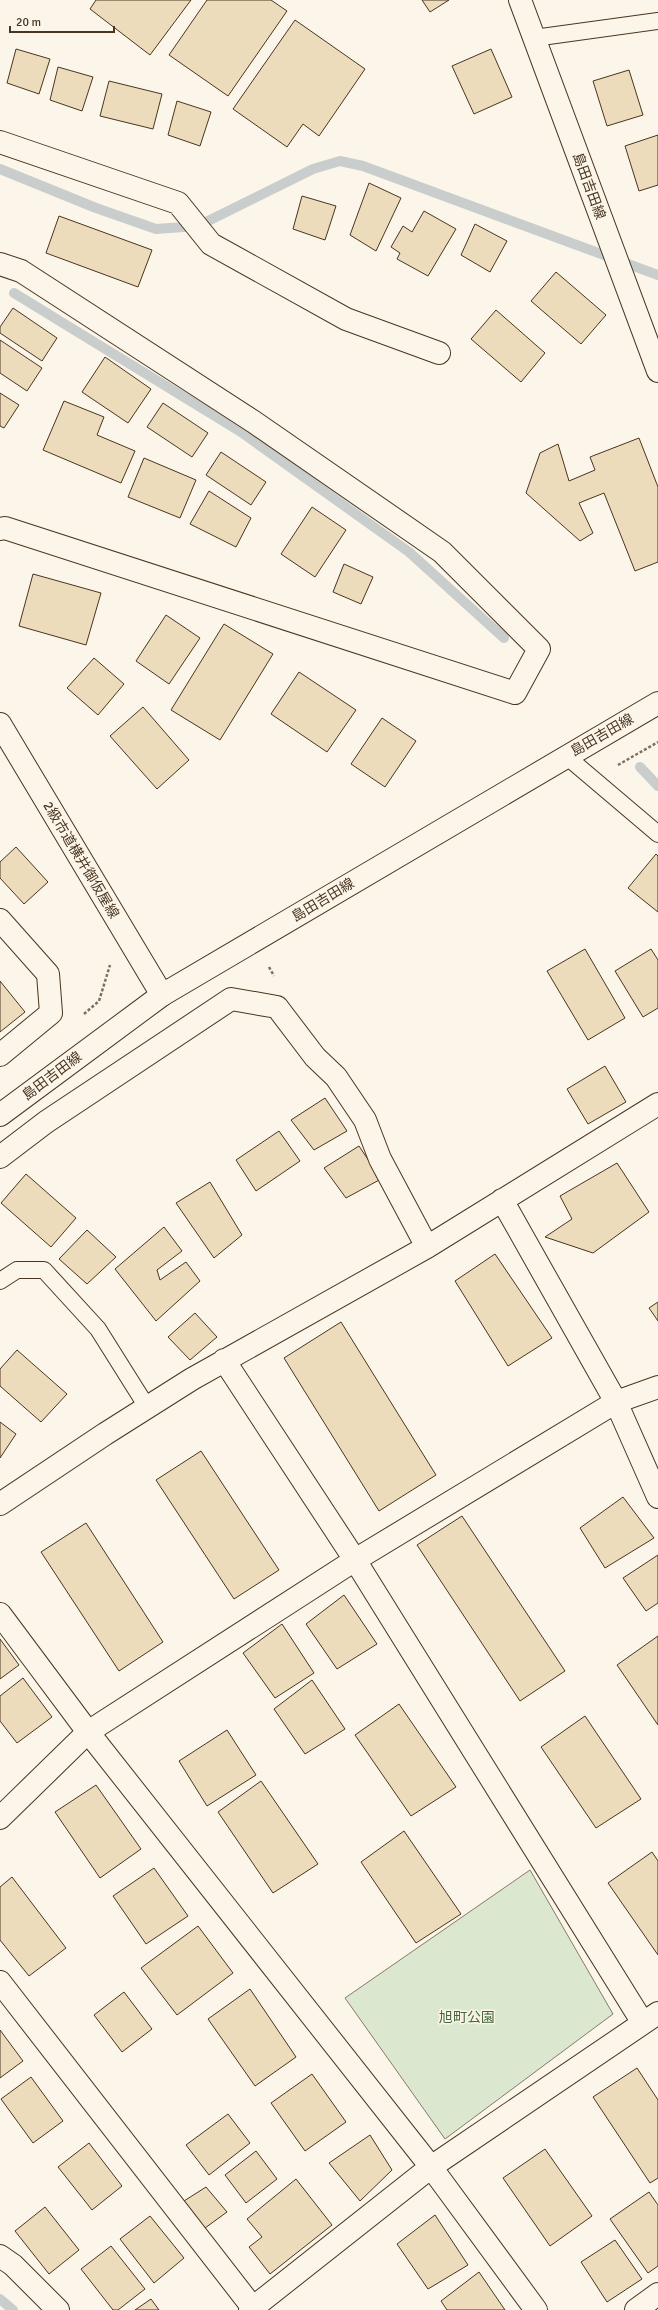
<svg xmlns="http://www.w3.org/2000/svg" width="658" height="2310" font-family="Signika,'Noto Sans JP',sans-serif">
	<rect width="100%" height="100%" fill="#fbf6e9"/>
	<path fill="#dce7d0" stroke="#887966" d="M530,1870l83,144 -168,125 -100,-141z"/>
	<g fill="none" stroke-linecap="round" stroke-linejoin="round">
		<path stroke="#c9cecd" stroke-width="10" d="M0,169l96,39 60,21 42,-3 115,-57 27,-8 23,5 295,109
			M14,293l227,139 168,120 95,86
			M640,767l18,19
			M0,2299l13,11"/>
	</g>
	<path fill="#ecdcbc" stroke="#4a3520" d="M96,0h95l-41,55 -60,-46z
		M207,0h64l16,11 -59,85 -59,-41z
		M422,0h27l-19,12z
		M295,20l70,49 -46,67 -16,-12 -16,23 -54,-38z
		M16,49l34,10 -11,35 -32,-11z
		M491,49l21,48 -38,17 -22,-48z
		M58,67l35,10 -11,34 -32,-11z
		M629,70l14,45 -36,11 -14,-45z
		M109,81l53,13 -9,35 -53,-13z
		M177,101l34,11 -11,34 -32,-11z
		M658,135v50l-19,6 -14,-45z
		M369,183l32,15 -25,53 -26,-16z
		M302,196l34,10 -11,34 -32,-11z
		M424,211l32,18 -28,47 -31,-17 3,-6 -9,-6 12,-21 9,6z
		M59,216l93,34 -14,37 -92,-34z
		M475,224l32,17 -17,31 -29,-17z
		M556,272l50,43 -25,29 -50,-43z
		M13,308l44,30 -15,23 -42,-28v-6z
		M496,310l49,43 -24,29 -50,-43z
		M0,340l42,28 -15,23 -27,-18z
		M105,357l46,32 -23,34 -46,-31z
		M0,393l19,12 -15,23 -4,-2z
		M64,401l40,16 -7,18 38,16 -14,32 -78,-33z
		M163,403l45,30 -16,24 -45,-30z
		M639,438l19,49v75l-23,9 -31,-78 -25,10 14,30 -13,8 -54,-48 14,-40 18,-9 11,37 26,-11 -5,-13z
		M221,452l45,30 -15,23 -45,-30z
		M144,458l52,22 -16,38 -52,-21z
		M209,491l42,27 -15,29 -46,-23z
		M312,507l34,23 -31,47 -34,-23z
		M344,564l29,13 -12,27 -28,-12z
		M33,574l68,19 -15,52 -67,-19z
		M166,615l34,23 -31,46 -33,-23z
		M224,624l49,30 -53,86 -49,-30z
		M94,658l30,26 -26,31 -31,-27z
		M299,672l57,38 -29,42 -56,-38z
		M143,707l46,53 -32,29 -47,-53z
		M382,718l34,23 -31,46 -34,-23z
		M16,847l32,35 -24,22 -24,-26v-16z
		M656,854l2,2v56l-30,-24z
		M585,949l40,69 -37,22 -41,-69z
		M651,949l7,11v48l-15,9 -28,-46z
		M0,981l25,31 -25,20z
		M605,1066l21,36 -38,22 -21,-35z
		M325,1098l22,33 -33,19 -23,-30z
		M279,1131l21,30 -44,30 -20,-31z
		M359,1146l22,33 -35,19 -22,-30z
		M617,1163l32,49 -56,41 -48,-16 27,-18 -12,-23z
		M26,1174l50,44 -25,29 -50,-44z
		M210,1182l32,53 -28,23 -38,-55z
		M164,1227l18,24 -25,19 3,10 26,-18 14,19 -44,40 -41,-52z
		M87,1230l29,27 -29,27 -28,-25z
		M495,1254l57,84 -44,28 -53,-85z
		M658,1302v19l-9,-13z
		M195,1313l22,24 -27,23 -22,-23z
		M341,1322l95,153 -57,36 -95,-153z
		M17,1350l50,44 -26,28 -41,-36v-17z
		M0,1422l16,12 -16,24z
		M201,1451l78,119 -45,29 -78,-119z
		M623,1497l31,41 -49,30 -25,-40z
		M462,1516l103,155 -45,30 -103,-156z
		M86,1523l77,119 -44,29 -78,-119z
		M658,1555v48l-12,8 -23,-33z
		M344,1595l33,49 -40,25 -31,-45z
		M282,1624l32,49 -39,25 -32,-45z
		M658,1636v89l-41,-60z
		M0,1639l19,26 -19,14z
		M23,1678l29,39 -35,26 -17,-22v-25z
		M312,1680l33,49 -40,25 -31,-45z
		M399,1704l57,83 -45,29 -56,-81z
		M585,1716l56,83 -45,29 -55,-81z
		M227,1730l29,45 -49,31 -28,-45z
		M261,1781l57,83 -45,29 -55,-81z
		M96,1785l45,64 -41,29 -45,-66z
		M404,1831l57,83 -45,29 -55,-81z
		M652,1852l6,9v94l-50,-72z
		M154,1868l34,48 -42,28 -33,-48z
		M12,1877l54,71 -37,28 -29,-36v-53z
		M198,1926l35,47 -56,42 -36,-47z
		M250,1989l46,68 -41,29 -47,-67z
		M124,1992l28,37 -30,23 -28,-37z
		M0,2030l23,31 -23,17z
		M637,2068l21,32v78l-8,5 -57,-86z
		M312,2074l34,48 -41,29 -34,-48z
		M31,2077l32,44 -30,22 -32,-44z
		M228,2114l22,29 -41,32 -23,-30z
		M370,2135l22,35 -32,31 -31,-38z
		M89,2143l33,43 -30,24 -34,-43z
		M545,2149l47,67 -42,30 -47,-68z
		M256,2151l21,28 -31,24 -21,-28z
		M296,2179l36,46 -62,49 -21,-27 13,-10 -15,-18z
		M206,2187l21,25 -22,16 -21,-27z
		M649,2192l9,13v61l-10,7 -38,-54z
		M45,2207l34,43 -30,24 -34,-43z
		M435,2215l33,50 -40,24 -31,-45z
		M150,2216l34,42 -30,25 -34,-44z
		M615,2240l27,39 -35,23 -26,-40z
		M111,2246l34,43 -27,21h-5l-32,-41z
		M479,2272l26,38h-58l-6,-9z
		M151,2299l8,11h-24z"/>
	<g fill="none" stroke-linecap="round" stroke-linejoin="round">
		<g stroke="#4a3520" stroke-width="18">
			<path id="service" d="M534,38l124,-17
				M566,756l92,78
				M0,1281l17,-11h27l54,59 49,78"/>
		</g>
		<g stroke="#4a3520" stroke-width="24">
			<path id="minor" d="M0,142l178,61 33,41 135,75 93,34
				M0,264l21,7 233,151 188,130 97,97 -24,44 -510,-165 -5,1
				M0,920l48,54 3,39 -51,42
				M0,1157l46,-35 185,-123 46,8 38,50 21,20 29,43 15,39 47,88
				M502,1200l114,202 42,95
				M224,1360l131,200 288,463
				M0,1504l105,-70 87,-55 235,-132 231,-143
				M0,1614l88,118 343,435 105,143
				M0,1818l88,-86 267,-172 261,-158 42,-15
				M0,1982l253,326
				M0,2256l13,9 45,45
				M250,2310l181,-143 227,-154
				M636,2310l22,-16"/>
		</g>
		<g stroke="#4a3520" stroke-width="24">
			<path id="tertiary" d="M0,724l162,271"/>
		</g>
		<g stroke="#4a3520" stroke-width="24">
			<path id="primary" d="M520,0l138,371
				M0,1115l162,-120 496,-292"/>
		</g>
		<path stroke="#7f6f5c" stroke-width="2.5" stroke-dasharray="3 2" stroke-linecap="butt" d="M618,765l40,-23
			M269,967l5,9
			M84,1014l15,-13 11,-36"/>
		<use href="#service" stroke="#fbf6e9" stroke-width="16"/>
		<use href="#minor" stroke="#fbf6e9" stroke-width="22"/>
		<use href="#tertiary" stroke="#fbf6e9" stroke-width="22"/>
		<use href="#primary" stroke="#fbf6e9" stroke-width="22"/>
	</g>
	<g text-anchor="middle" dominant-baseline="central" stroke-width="3" stroke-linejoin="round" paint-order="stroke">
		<g font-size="14" fill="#4a3520" stroke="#fbf6e9">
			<text transform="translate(589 186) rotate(70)">島田吉田線</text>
			<text transform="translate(602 735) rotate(-30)">島田吉田線</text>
			<text transform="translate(81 860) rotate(59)">2級市道横井御仮屋線</text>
			<text transform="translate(323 900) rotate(-31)">島田吉田線</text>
			<text transform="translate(52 1076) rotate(-37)">島田吉田線</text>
		</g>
		<g font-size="14" fill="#436837" stroke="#fbf6e9">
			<text x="467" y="2017">旭町公園</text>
		</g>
	</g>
	<path d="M10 26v6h104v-6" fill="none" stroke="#4a3520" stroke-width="2"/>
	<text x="16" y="26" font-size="12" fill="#4a3520" stroke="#fbf6e9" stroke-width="3" paint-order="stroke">20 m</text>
</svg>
